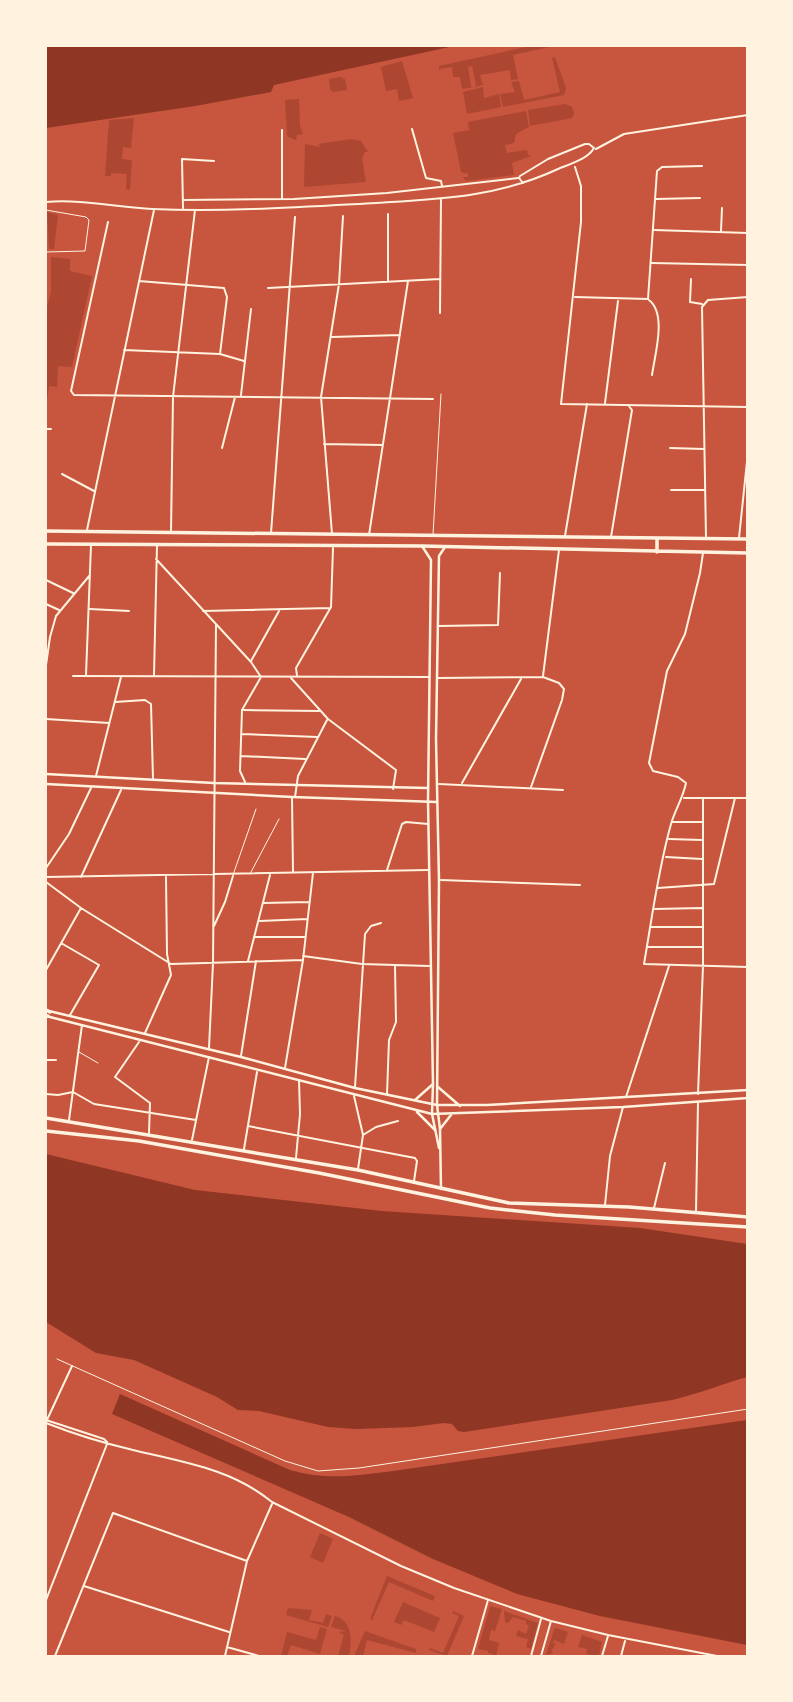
<svg xmlns="http://www.w3.org/2000/svg" width="793" height="1702" font-family="Manrope,sans-serif">
	<rect width="100%" height="100%" fill="#c8553d"/>
	<path fill="#ae4732" d="M530,46l19,1 -36,8 5,24 -7,1 -1,-10 -30,5 3,10 -9,2 2,-2 -4,-19 -4,1 3,19 2,1 -11,2 -2,-12h-7l-1,-10 -13,2v-3z
		M555,57l11,31 -2,7 -61,12 -3,-13 15,-2 -4,-10 8,-1 5,19 36,-8 -8,-34z
		M402,61l11,37 -14,3 -2,-12 -11,2 -5,-24z
		M340,77l5,2 2,11 -14,2 -3,-3 -1,-10z
		M483,87l1,11 15,-4 2,13 -34,7 -4,-22z
		M299,99l1,27 3,8 -6,1 -1,5 -8,-3 -1,-3 -2,-34z
		M565,104l7,3 2,7 -2,4 -42,8 -2,-16z
		M526,111l3,16 -13,7 -2,9 -9,2 2,8 20,-3 1,5 3,1 -19,7 2,12 -48,6 -3,-4h5v-3l-7,-2 -8,-39 16,-3 -1,-8z
		M134,118l-3,30 -8,-1 -1,12 10,1 -2,30 -4,-1 1,-15 -16,-1v3h-6l4,-56z
		M352,139l9,2 7,11h-3l-3,6 4,24 -62,5 1,-43 16,3 -3,-3z
		M47,212l11,3 -4,34h-5z
		M51,257l19,2v12l22,5 -20,91 -14,-1 -1,21 -8,-1 -3,22v-98l5,-18z
		M320,1533l13,6 -10,24 -13,-6z
		M387,1576l48,20 -2,5 -44,-19 -17,38 -2,-1z
		M403,1602l37,16 -6,14 -30,-12 -3,5 -7,-3z
		M490,1606l12,3 -7,22 -4,-1 -2,10 10,3 -3,13 -8,-3v-2l-10,-2z
		M288,1608l24,2 -3,10 14,3 3,-9 6,2 -4,11 -42,-12z
		M453,1611l11,5 -17,40 -18,-6 1,-2 13,5 16,-37 -7,-3z
		M504,1611l34,12 -7,26 -5,-2 2,-8 -12,-3 2,-6 8,4 3,-8 -3,-2v-3l-13,-4 -5,6 -3,-1z
		M335,1616c18,5 17,25 14,40h-11l6,-21 -5,-3 7,-1 -15,-4z
		M320,1627l7,2 -7,25 -29,-9 -4,11h-6l6,-24 29,8z
		M556,1628l12,4 -4,12 -10,-4 -1,3 3,1 -5,7 2,2 -7,2 8,-25z
		M365,1631l51,18v4l-49,-13 -4,16h-9z
		M582,1635l20,7 -3,14 -13,-2 1,-5 -9,-2z"/>
	<path fill="#8f3625" d="M46,46h408l-180,39 -3,7 -76,14 -149,22z
		M46,1154l149,36 187,21 258,17 107,16v133c-25,7 -49,17 -75,23l-208,32 -6,-1 -6,-7 -8,-1 -31,4 -57,2 -28,-2 -69,-16 -21,-1 -21,-13 -83,-37 -38,-7 -50,-31z
		M120,1394l170,76c35,10 61,6 96,2l361,-52v225l-147,-29 -83,-22 -84,-35 -84,-42 -237,-103z"/>
	<g fill="none" stroke-linecap="round" stroke-linejoin="round">
		<path stroke="#fff3e0" stroke-width="1" d="M46,210l40,7 3,3 -4,31 -39,1
			M433,535l8,-141
			M250,874l29,-55
			M233,875l23,-66
			M79,1052l19,11
			M57,1359l228,102 33,10 41,-3 389,-59"/>
		<path stroke="#fff3e0" stroke-width="2" d="M412,129l14,49 15,3 1,5
			M282,130v68
			M596,149l28,-15 124,-19
			M575,167l6,19v36l-20,182 187,3
			M656,199l44,-1
			M183,200l111,-1 93,-6 131,-15
			M46,202c34,-3 71,5 106,7 75,3 150,-2 224,-6 65,-4 122,-6 182,-34 12,-5 30,-10 36,-21l-5,-4h-4l-37,15 -28,17 -1,2 4,5
			M183,208l-1,-49 32,2
			M108,222l-37,169 3,4 359,4
			M654,230l94,3
			M721,231l1,-23
			M652,263l96,2
			M691,279l-1,23 12,2
			M139,281l85,7 3,9 -7,57
			M388,281v-67
			M268,288l172,-9
			M575,297l73,2 9,-128 5,-4 40,-1
			M649,300c18,14 6,54 3,75
			M440,313l1,-114
			M332,337l68,-2
			M124,350l96,4 24,7
			M241,395l10,-86
			M605,403l13,-102
			M46,429h5
			M324,444l58,1
			M222,448l13,-51
			M670,448l34,1
			M62,474l32,17
			M671,490h33
			M87,530l67,-320
			M171,532l2,-135 22,-187
			M271,533l24,-316
			M332,534l-11,-137 18,-113 4,-68
			M369,535l39,-254
			M565,536l22,-132
			M611,537l21,-127 -4,-5
			M706,538l-4,-231 6,-7 40,-3
			M739,538l9,-86
			M703,553l-3,20 -15,61 -18,37 -18,92 4,8 25,6 8,6c-3,15 -11,27 -15,41 -13,46 -19,94 -27,140l104,3
			M156,559l95,103 10,15 -19,33 -2,61 5,11
			M46,580l27,13
			M46,604l13,6
			M90,609l39,2
			M203,611l127,-3
			M439,626l59,-1 2,-52
			M251,661l28,-50
			M46,665l4,-28 6,-21 34,-41
			M86,675l5,-130
			M154,675l3,-130
			M73,676l356,1
			M297,676l-1,-8 35,-61 2,-59
			M543,676l16,-126
			M291,678l37,41 68,51 -3,19
			M438,678l105,-1 16,6 5,6 -2,11 -31,87
			M115,702l30,-2 6,4 2,75
			M244,710l75,1
			M46,719l63,4
			M242,734l75,3
			M241,756l64,3
			M96,776l25,-99
			M462,783l59,-104
			M439,784l124,6
			M292,797l1,75
			M295,797l3,-21 29,-56
			M684,798h64
			M673,822h29
			M669,839l33,1
			M666,857l36,2
			M46,868l23,-34 22,-46
			M387,870l15,-46 4,-2 22,2
			M46,877l382,-7
			M81,877l40,-87
			M441,880l139,5
			M46,882l35,26 90,56 132,-4
			M658,888l56,-4 21,-86
			M263,903l46,-1
			M655,909l47,-1
			M260,921l47,-2
			M214,926l11,-24 8,-26
			M651,927h51
			M254,937h51
			M61,943l38,22 -29,50
			M648,947h54
			M303,956l59,8 67,2
			M248,961l22,-86
			M46,970l35,-62
			M145,1033l26,-58 -4,-21 -1,-77
			M139,1042l-24,35 35,26 -1,30
			M209,1048l4,-85 3,-339
			M241,1056l15,-95
			M46,1060h10
			M285,1068l18,-108 10,-87
			M355,1087l10,-153 6,-8 10,-3
			M46,1094l12,1 15,-3 21,12 102,16
			M387,1094l2,-54 7,-18 -1,-56
			M698,1094l5,-128v-167
			M354,1096l9,39 -5,34
			M626,1097l43,-131
			M69,1120l13,-95
			M248,1126l167,32 2,3 -3,20
			M363,1135l13,-8 22,-6
			M192,1140l17,-83
			M244,1149l13,-77
			M296,1158l4,-44 -1,-34
			M605,1205l5,-49 13,-49
			M654,1208l11,-45
			M696,1212l2,-110
			M46,1420l58,19 3,3
			M46,1422l26,-56
			M46,1423c28,11 57,20 87,27 50,12 99,19 139,52l129,64 53,22 97,33 57,14 109,21
			M84,1586l145,46
			M46,1600l61,-156
			M227,1647l32,9
			M55,1656l58,-143 134,48
			M225,1656l22,-95 25,-57
			M472,1656l16,-56
			M531,1656l10,-37
			M541,1656l10,-35
			M602,1656l6,-20
			M621,1656l4,-15"/>
		<path stroke="#fff3e0" stroke-width="2.5" d="M422,546l9,14 -3,241 5,283 -1,30 7,34
			M46,774l168,9 214,5
			M46,784l246,13 145,5
			M441,1189l-1,-60 -3,-24 2,-225 -3,-141 3,-183 6,-9"/>
		<path stroke="#fff3e0" stroke-width="2.5" d="M49,1011l192,46 114,31 82,17h50l261,-15
			M46,1016l386,98 191,-7 125,-9
			M438,1087l22,19
			M415,1100l18,-16
			M417,1112l18,18
			M440,1129l11,-14"/>
		<path stroke="#fff3e0" stroke-width="3.5" d="M46,531l702,8
			M46,544l376,2 326,7
			M657,552v-14
			M46,1010l4,2
			M46,1016h2
			M46,1118l312,52 151,33 120,4 119,10
			M46,1131l93,10 180,32 171,35 65,7 193,12"/>
	</g>
	<rect width="793" height="1702" fill="none" stroke="#fff3e0" stroke-width="94"/>
</svg>
